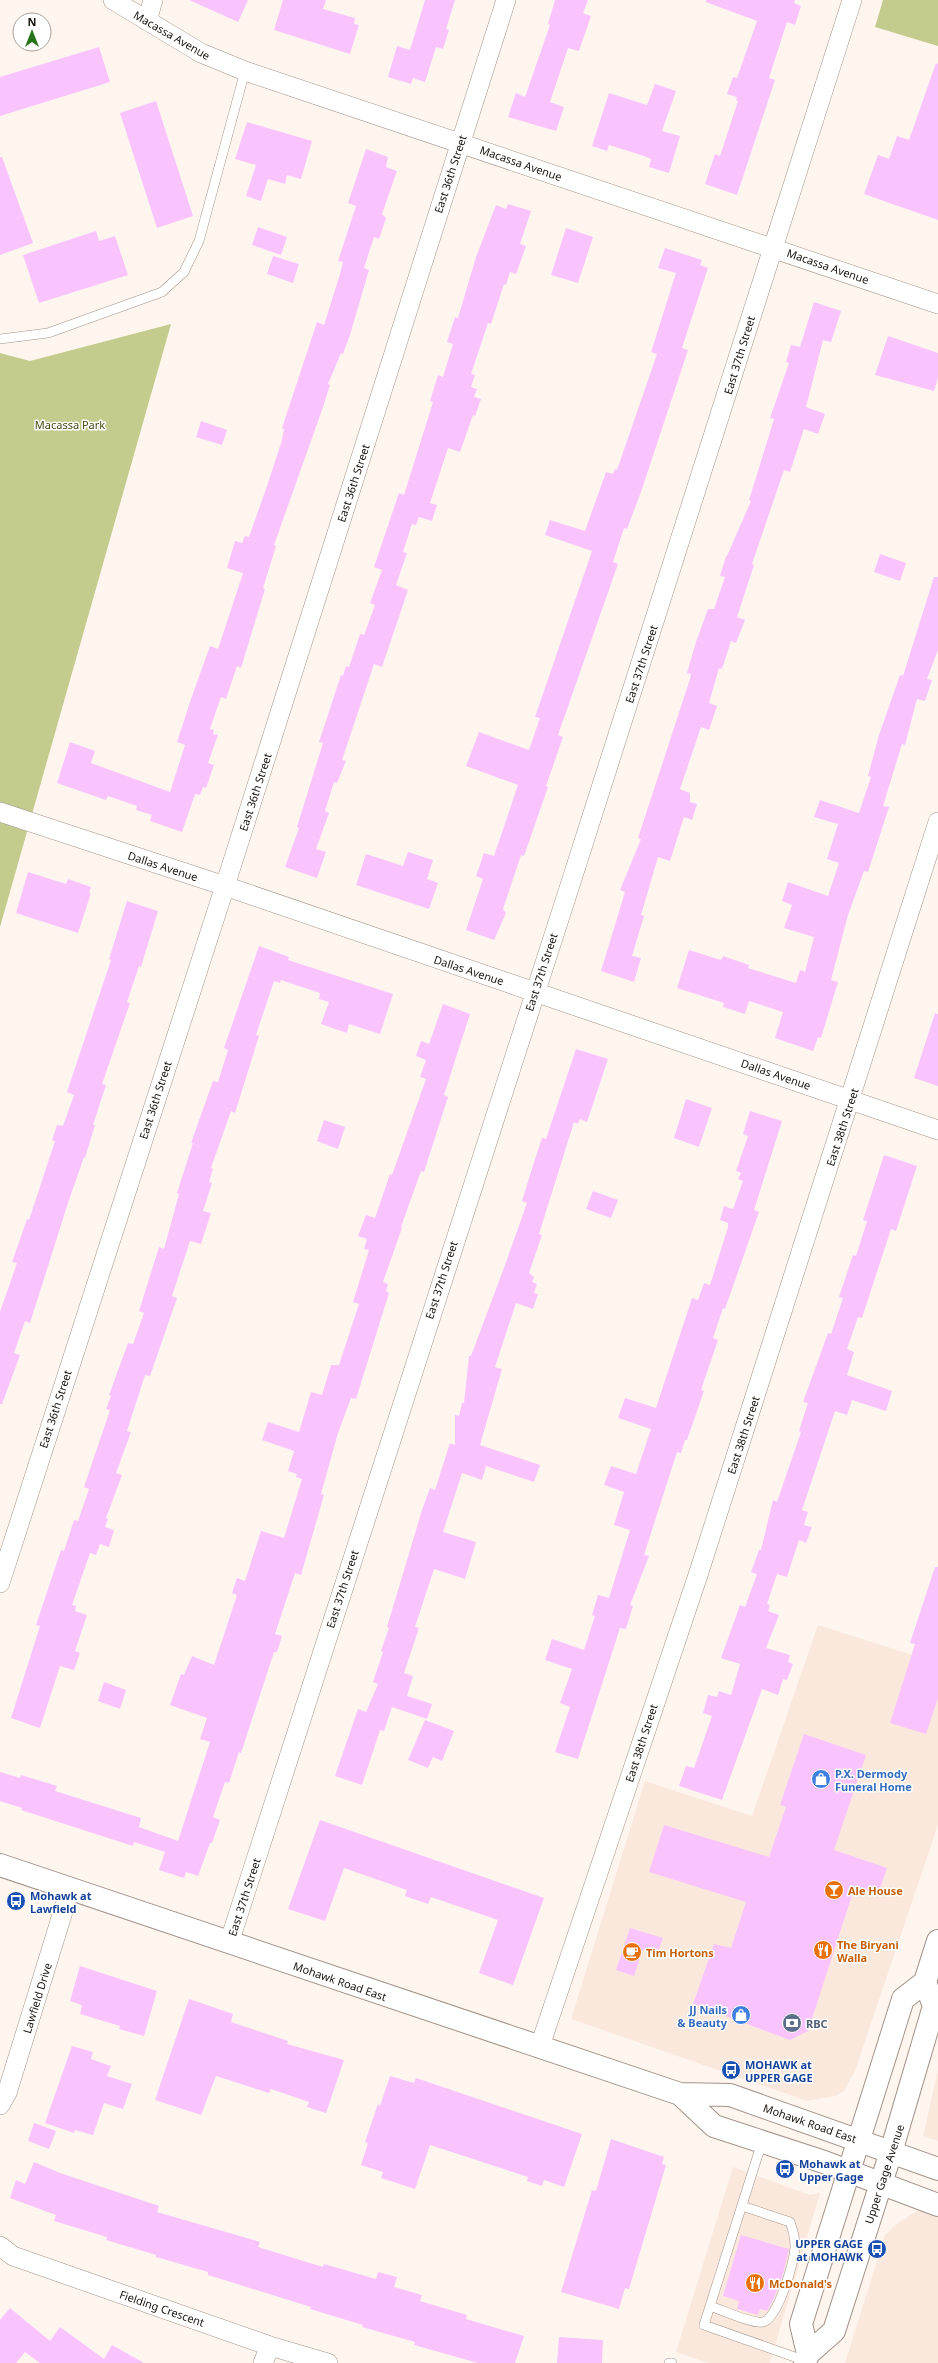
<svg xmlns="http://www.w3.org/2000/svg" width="938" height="2363" font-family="'Noto Sans',sans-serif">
	<rect width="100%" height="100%" fill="#fff5ef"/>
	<path fill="#fae8dd" d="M818,1625l120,38v162l-83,246 -11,20 -9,5 -28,5 -236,-82 74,-238 107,35z
		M938,2070v71l-15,-5z
		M733,2167l77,28 10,-2 -50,170h-62l-32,-11z
		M918,2210l20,7v146h-93l40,-128 13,-12z"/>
	<path fill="#c3cc8d" d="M883,0h55v46l-63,-19z
		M171,324l-171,603v-574l30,8z"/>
	<path fill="#f9c4fe" d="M189,0h59l-10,22z
		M283,0h43l-3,9 32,9 -1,6 5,1 -9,29 -76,-24z
		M425,0h30l-9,29 3,1 -6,19 -7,-2 -11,35 -12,-4 -2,6 -23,-7 9,-31 13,4z
		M555,0h33l-5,13 8,3 -12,35 -11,-3 -18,54 14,5 -8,24 -48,-14 8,-24 9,4 25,-72 -2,-1z
		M706,0h89l-1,3 7,3 -6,19 -8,-3 -18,56 6,2 -38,115 -32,-11 10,-30 5,2 18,-55 -2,-1 1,-3 -10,-3 6,-17 4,1 20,-57 -51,-19z
		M99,47l11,35 -110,34v-39z
		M936,63l2,1v156l-74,-26 14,-39 11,4 8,-23 12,4z
		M655,84l21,7 -14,40 18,5 -11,37 -20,-6 2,-8 -10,-4 -32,-10 -2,6 -15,-5 17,-53 38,12z
		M156,101l37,115 -36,12 -37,-115z
		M247,122l65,19 -11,38 -14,-4 -2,9 -17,-5 -7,22 -15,-5 10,-31 -21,-6z
		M366,149l22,8 -2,10 11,4 -15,43 4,4 -7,21 -5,-2 -10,31 5,2 -19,65 -7,19 -2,-1 -13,31 2,1 -8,25 -48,135 2,1 -13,42 2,1 -24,79 -4,-2 -11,33 -5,-2 -11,32 4,1 -1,4 5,1 -10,28 6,2 -8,23 -3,-1 -3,8 -5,-1 -13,38 -32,-11 2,-6 -16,-5 1,-4 -29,-10 -2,4 -49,-17 13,-41 25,9 -4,12 79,29 15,-47 -8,-3 14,-43 19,-53 8,3 25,-76 -16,-5 8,-27 7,2 3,-7 4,1 18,-51 15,-46 2,-11 -2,-1 35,-106 7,3 16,-51 3,-12 -5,-1 18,-55 -8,-3z
		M0,157h2l31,86 -33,12z
		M508,204l23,7 -11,33 6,2 -10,28 -6,-2 -4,13 -2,-1 -13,40 -3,-1 -17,51 4,1 -4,12 6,2 -3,8 7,2 -6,17 -2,-1 -13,37 -12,-4 -18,55 7,2 -5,16 -13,-4 -3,8 -4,-1 -9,28 4,1 -11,32 12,5 -26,77 -8,-3 -32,96 4,1 -9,22 -3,-1 -9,29 4,2 -13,36 10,3 -9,26 -32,-11 14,-39 -2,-1 26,-84 -4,-1 22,-67 2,1 3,-10 3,1 11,-33 4,1 11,-30 -5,-2 12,-33 -8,-3 25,-74 5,2 29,-93 -3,-1 8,-26 5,2 10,-33 -6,-2 8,-25 3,1 18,-61 20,-52 10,4z
		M258,227l29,10 -6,18 -29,-10z
		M566,228l27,9 -15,46 -27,-8z
		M96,231l3,10 16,-5 13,39 -89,28 -16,-48z
		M665,248l37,12 -2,5 8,3 -26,80 6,2 -46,139 -15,40 -3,-1 -11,34 5,2 -60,171 5,2 -17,49 2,1 -24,69 -3,-1 -18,54 3,4 -12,27 -28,-10 17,-51 -7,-3 8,-23 10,3 24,-71 -52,-19 13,-34 50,18 11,-32 -5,-1 57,-166 -47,-16 5,-15 35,11 21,-59 7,2 2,-5 2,1 40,-116 -6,-2 25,-79 -18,-5z
		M273,256l26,8 -6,19 -26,-9z
		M814,302l27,9 -10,31 -8,-2 -17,67 19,7 -7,20 -14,-5 -14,43 -6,-2 -32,94 2,1 -17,52 8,3 -9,23 -5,-2 -9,28 -3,-1 -10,35 8,3 -8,24 -8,-3 -21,62 10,4v9l7,2 -5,16 -8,-3 -14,44 -12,-4 -17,58 3,1 -12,40 9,2 -7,24 -33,-11 24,-79 -5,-2 21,-51 -3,-1 52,-159 1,-5 -4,-1 9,-31 12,-33h6l11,-32 -5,-1 6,-20h1l24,-55 -2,-1 25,-81 -4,-1 19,-55 -3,-1 5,-17 9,2z
		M888,336l50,17v25l-4,13 -59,-16z
		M201,421l26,9 -5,15 -26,-8z
		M880,554l26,9 -6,18 -26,-9z
		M934,577h4v73l-11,29 5,1 -7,21 -8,-2 -12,46 -3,-1 -19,62 6,1 -21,65 -4,-1 -16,44 -17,65 7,2 -17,56 -3,-1 -5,14 -38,-13 8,-26 -34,-11 -4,13 -22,-7 1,-4 -47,-15 12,-38 32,10 2,-4 26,9 -1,3 48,15 4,-13 5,2 9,-35 -30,-9 8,-23 -10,-4 6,-19 40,14 11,-33 -12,-4 11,-35 -24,-7 6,-17 39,13 12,-36 -3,-1 11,-41 21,-60 3,1z
		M408,852l25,8 -6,19 11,4 -9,26 -73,-24 10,-31 37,12z
		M28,872l38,12 2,-5 23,8 -2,6h2l-13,40 -62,-20z
		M127,901l31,10 -17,56 -2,-1 -12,36 3,1 -28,81 4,1 -13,40h2l-10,33 -1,-1 -16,46 -38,120 -5,-2 -11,32 6,2 -18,49h-2v-92l17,-49 -5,-1 15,-43 2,1 26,-79 -3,-1 5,-15 6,1 11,-31 -7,-3 44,-132 -2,-1z
		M259,946l30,11 -1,3 105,34 -13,40 -31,-10 -2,9 -26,-9 8,-22 -10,-3 1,-6 -39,-13 -1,3 -6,-2 -18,54 3,1 -24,77 -4,-2 -20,57 2,1 -4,13 3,1 -9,28 8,2 -10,31 -11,-3 -18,55 5,2 -27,78 -5,-1 -18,56 4,1 -15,41 6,2 -16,43 2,1 -3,8 9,3 -5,17 -9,-3 -4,11 -6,-2 -18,52 4,1 -1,5 12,4 -12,36 5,2 -6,17 -14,-4 -20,62 -29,-10 29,-92 -4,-1 25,-75 3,1 10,-31 4,1 11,-32 -5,-2 26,-77 -4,-1 5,-13 -2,-1 19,-52 5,1 11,-31 -5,-2 20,-64 5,2 15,-55 -2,-1 16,-50h-2l22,-62 5,1 10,-32 -4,-2z
		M443,1004l27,10 -26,81 4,2 -24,75 -3,-1 -20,56 1,1 -19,54 5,2 -2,7 3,2 -33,106 -5,-1 -13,35 -17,61 3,1 -23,80 -6,-2 -20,61 7,2 -5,16h-3l-33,101 -2,-1 -10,31 -4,-1 -12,35 7,3 -1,3 -7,20h-2l-12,33 -12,-4 -2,6 -25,-8 6,-18 -31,-10 -1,4 -112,-36 1,-2 -22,-7v-29l20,6 1,-3 36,11 -2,5 86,27 -2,9 39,14 32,-99 -10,-3 7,-21 -37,-13 11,-31 3,1 8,-19 22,9 23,-70 -5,-2 5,-15 8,3 16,-50 23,7 18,-59 -6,-2 1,-3 -9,-3 6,-20 -32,-11 6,-18 31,10 12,-40 11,3 9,-30h8l20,-61 -6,-2 16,-52 -5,-1 3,-10 -9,-3 8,-21 9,3 15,-44 2,1 34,-96 -6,-2 6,-17 -10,-4 5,-15 8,3z
		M935,1013l3,1v72l-24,-8z
		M576,1049l32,10 -21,63 -7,-3 -2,5 -4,-2 -35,112 3,1 -13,38 5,4 -2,5 5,2 -3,9 4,1 -5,15 -17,-6 -21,64 7,2 -22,76 60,20 -6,17 -48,-16 -4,14 -20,-7 -19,59 33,10 -11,37 -31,-10 -19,58 4,1 -15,45 9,3 -6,20 25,8 -5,15 -35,-12 -8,24 -4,-1 -18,55 -27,-9 23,-67 8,3 12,-28 -5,-2 10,-30 -2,-1 8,-23 -2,-1 35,-117 8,-22 5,2 15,-47 5,2v-30l4,1 3,-13h2l5,-47h2l34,-91 22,-62 -5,-2 13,-42 7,-21 4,1z
		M686,1099l26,9 -13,39 -25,-9z
		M750,1111l32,10 -28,89 5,2 -34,97 -2,-1 -10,30 5,2 -17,50 3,1 -17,49h-2l-4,13 -4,-1 -33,103 5,1 -19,49 3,1 -7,23 -6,-1 -42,131 -23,-7 15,-45 -10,-4 12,-34 -27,-9 7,-21 32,11 11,-34 -3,-1 6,-20 11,3 21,-68 -16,-5 10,-33 -20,-7 7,-19 25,8 15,-45 -33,-11 7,-20 31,10 36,-110 6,2 6,-17 6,2 18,-58v-4l-8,-3 4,-14 9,3 10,-28 -5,-2 3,-6 -5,-2 12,-35 -5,-2z
		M324,1120l21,7 -7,22 -21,-8z
		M884,1155l33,11 -21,65 -5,-2 -29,89 -4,-1 -11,32 7,3 -7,23 45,16 -6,20 -34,-11 -5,15 -12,-4 -33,99 6,2 -4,13 8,2 -6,16 -7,-3 -12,37 -10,-3 -10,30 3,1 -2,6 11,4 -13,33 24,7 -2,7 5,2 -6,16 -4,-1 -5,16 -16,-6 -40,111 -43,-14 7,-20 8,2 18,-52 -9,-3 5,-18 9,2 2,-6 12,4 9,-31 -19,-6 19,-53 5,2 12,-33 -6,-2 8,-22h2l12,-50 4,2 24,-70 -2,-1 9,-28 -5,-1 25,-69 3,1 12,-36 -4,-1 14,-42 3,1 11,-35 -4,-1z
		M593,1191l25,9 -7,18 -25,-9z
		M935,1567h3v131l-12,36 -36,-11 25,-79 -5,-1z
		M104,1682l22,8 -6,19 -22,-8z
		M425,1720l29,11 -12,30 -9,-4 -5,11 -20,-8z
		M804,1734l62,21 -32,95 53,18 -9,26 -23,-8 -47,145 -18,9 -97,-36 21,-60 17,4 15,-46 -97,-30 15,-47 105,32 17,-50 -6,-2z
		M320,1820l224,78 -31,87 -34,-12 19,-53 -67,-23 -3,7 -23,-8 2,-6 -63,-22 -19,53 -37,-12z
		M630,1928l33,10 -6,16 -14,-5 -9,27 -18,-6z
		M80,1966l77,25 -13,45 -25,-7 1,-3 -40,-12 2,-9 -12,-4z
		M189,1999l44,15 -2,8 57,19 -1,3 57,16 -18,53 -19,-6 2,-5 -38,-13 -2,4 -53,-17 -15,39 -46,-15z
		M72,2046l21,6 -2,7 20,7 -4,10 25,8 -9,25 -19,-6 -11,32 -18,-5 -1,3 -29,-10z
		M390,2076l24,7 2,-5 166,56 -18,53 -20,-7 -2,6 -15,-5 1,-4 -98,-32 -15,44 -34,-11 2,-6 -22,-7 7,-22 -3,-1 13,-38 2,2z
		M34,2123l22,8 -7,18 -21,-8z
		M611,2139l53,18 -2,7 4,1 -37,124 -4,-1 -6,21 -58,-17 31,-102 4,1z
		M34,2162l26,11 99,33 -2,6 103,30 -2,5 65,20 1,-3 52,15 2,-7 19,5 -3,10 28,8 -2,6 47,14 -1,4 58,17 -9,27h-37l-64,-18 1,-3 -53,-15 1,-2 -53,-16 1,-2 -103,-32v-3l-52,-15v-2l-50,-15 1,-3 -53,-16 2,-6 -46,-17 6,-18 9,4z
		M741,2235l48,14 -6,25 -9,24 -7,13 -7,-2 -2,6 -21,-6 2,-8 -16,-5z
		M10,2308l40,33 10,-14 44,32 8,-14 32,18h-104l-15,-11 -9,11h-16v-43z
		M559,2337l44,3 -1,23h-45z"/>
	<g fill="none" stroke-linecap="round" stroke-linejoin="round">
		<g stroke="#a2938a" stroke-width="10">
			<path id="service" d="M0,339l48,-6 114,-41 22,-20 15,-31 46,-170
				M762,2142l-58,183 102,36
				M710,2306c12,4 42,18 53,16 15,-3 32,-62 32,-76 0,-9 -2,-16 -5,-24l-48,-16
				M669,2363h3"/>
		</g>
		<g stroke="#a2938a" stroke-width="20">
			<path id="minor" d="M113,0l88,53 44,18 693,233
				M147,21l6,-21
				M0,812l225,74 713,244
				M0,1583l225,-697 281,-886
				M229,1943l343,-1064 280,-879
				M540,2046l159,-474 239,-750
				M0,2105l7,-12 63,-204
				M0,2246l13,10 257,90 58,17
				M263,2363l7,-17"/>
		</g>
		<g stroke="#a2938a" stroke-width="24">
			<path id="secondary" d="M0,1865l680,229 50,1 208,74
				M680,2094l34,32 110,36 114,43
				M808,2354l26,-23 57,-179 43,-146 -9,-24
				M805,2363l3,-9 -7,-30 102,-325 22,-17 13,-41"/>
		</g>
		<use href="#service" stroke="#fff" stroke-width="9"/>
		<use href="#minor" stroke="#fff" stroke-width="19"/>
		<use href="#secondary" stroke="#fff" stroke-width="22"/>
	</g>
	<defs>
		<g id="shop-disc" transform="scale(1)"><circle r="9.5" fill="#3f7fe0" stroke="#fff"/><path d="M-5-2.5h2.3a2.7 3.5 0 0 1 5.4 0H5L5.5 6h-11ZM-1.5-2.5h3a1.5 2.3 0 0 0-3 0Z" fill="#fff"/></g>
		<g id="bar-disc" transform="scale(1)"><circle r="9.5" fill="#e8710a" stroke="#fff"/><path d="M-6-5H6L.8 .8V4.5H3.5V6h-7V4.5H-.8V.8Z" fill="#fff"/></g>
		<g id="bus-disc" transform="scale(1)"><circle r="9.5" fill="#1a4fb4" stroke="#fff"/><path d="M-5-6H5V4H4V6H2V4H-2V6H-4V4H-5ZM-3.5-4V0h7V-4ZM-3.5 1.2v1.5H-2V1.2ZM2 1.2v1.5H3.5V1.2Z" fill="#fff"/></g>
		<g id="restaurant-disc" transform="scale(1)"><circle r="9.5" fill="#e8710a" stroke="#fff"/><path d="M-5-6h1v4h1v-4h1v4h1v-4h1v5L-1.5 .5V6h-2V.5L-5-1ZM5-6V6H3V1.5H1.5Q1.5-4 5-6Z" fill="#fff"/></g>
		<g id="cafe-disc" transform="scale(1)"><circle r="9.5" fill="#e8710a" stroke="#fff"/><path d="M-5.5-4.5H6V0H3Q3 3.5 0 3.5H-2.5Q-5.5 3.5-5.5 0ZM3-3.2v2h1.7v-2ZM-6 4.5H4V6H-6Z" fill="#fff"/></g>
		<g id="bank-disc" transform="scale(1)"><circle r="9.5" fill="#5c6f8a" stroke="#fff"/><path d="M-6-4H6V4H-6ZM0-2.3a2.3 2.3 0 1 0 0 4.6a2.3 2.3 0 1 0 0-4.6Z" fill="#fff"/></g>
	</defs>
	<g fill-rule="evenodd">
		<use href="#shop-disc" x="821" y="1779"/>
		<use href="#bar-disc" x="834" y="1890"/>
		<use href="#bus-disc" x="16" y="1901"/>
		<use href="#restaurant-disc" x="823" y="1950"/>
		<use href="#cafe-disc" x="632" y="1952"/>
		<use href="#shop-disc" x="741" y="2015"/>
		<use href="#bank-disc" x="792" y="2023"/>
		<use href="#bus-disc" x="731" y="2070"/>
		<use href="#bus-disc" x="785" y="2169"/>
		<use href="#bus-disc" x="877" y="2249"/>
		<use href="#restaurant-disc" x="755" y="2283"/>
	</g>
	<g text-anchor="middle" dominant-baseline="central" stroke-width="3" stroke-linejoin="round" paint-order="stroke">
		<g font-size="11" fill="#181310" stroke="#fff">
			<text transform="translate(172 35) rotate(30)">Macassa Avenue</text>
			<text transform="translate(521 163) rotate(19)">Macassa Avenue</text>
			<text transform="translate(450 174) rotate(-72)">East 36th Street</text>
			<text transform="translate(828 266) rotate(19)">Macassa Avenue</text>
			<text transform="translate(739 355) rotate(-73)">East 37th Street</text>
			<text transform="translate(353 483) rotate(-72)">East 36th Street</text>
			<text transform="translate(641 664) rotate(-72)">East 37th Street</text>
			<text transform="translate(255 792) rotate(-72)">East 36th Street</text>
			<text transform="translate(163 866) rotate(18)">Dallas Avenue</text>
			<text transform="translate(469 970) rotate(18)">Dallas Avenue</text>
			<text transform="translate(541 972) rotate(-72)">East 37th Street</text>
			<text transform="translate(776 1074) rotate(19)">Dallas Avenue</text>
			<text transform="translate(155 1100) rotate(-72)">East 36th Street</text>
			<text transform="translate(842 1127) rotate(-72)">East 38th Street</text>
			<text transform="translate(441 1280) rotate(-72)">East 37th Street</text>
			<text transform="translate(55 1409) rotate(-72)">East 36th Street</text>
			<text transform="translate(743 1435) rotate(-72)">East 38th Street</text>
			<text transform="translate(342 1589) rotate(-72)">East 37th Street</text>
			<text transform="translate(641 1743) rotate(-72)">East 38th Street</text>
			<text transform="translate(244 1897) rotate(-72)">East 37th Street</text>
			<text transform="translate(340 1981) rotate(19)">Mohawk Road East</text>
			<text transform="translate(37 1998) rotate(-73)">Lawfield Drive</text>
			<text transform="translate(810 2123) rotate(19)">Mohawk Road East</text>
			<text transform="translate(884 2174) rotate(-72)">Upper Gage Avenue</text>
			<text transform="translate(162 2308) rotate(19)">Fielding Crescent</text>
		</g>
		<g font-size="11" fill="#454a14" stroke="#fff">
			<text x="70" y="424">Macassa Park</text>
		</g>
		<g font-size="11" font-weight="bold" fill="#366cbe" stroke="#fff" text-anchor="start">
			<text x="835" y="1773">P.X. Dermody<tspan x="835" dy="13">Funeral Home</tspan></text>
			<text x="727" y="2009" text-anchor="end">JJ Nails<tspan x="727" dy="13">&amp; Beauty</tspan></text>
		</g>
		<g font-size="11" font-weight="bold" fill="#c56008" stroke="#fff" text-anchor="start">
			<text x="848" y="1890">Ale House</text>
			<text x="837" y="1944">The Biryani<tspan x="837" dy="13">Walla</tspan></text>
			<text x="646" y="1952">Tim Hortons</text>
			<text x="769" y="2283">McDonald's</text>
		</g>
		<g font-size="11" font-weight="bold" fill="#164399" stroke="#fff" text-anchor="start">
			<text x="30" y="1895">Mohawk at<tspan x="30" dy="13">Lawfield</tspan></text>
			<text x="745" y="2064">MOHAWK at<tspan x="745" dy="13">UPPER GAGE</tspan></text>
			<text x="799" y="2163">Mohawk at<tspan x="799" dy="13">Upper Gage</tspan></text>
			<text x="863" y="2243" text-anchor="end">UPPER GAGE<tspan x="863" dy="13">at MOHAWK</tspan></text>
		</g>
		<g font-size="11" font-weight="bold" fill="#4e5e75" stroke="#fff" text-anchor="start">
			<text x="806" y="2023">RBC</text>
		</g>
	</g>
	<g transform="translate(32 32)"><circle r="19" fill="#ffffff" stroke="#a3a19f"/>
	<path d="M0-3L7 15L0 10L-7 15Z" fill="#28741a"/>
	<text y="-6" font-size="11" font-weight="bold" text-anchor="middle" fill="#181310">N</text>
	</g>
</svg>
